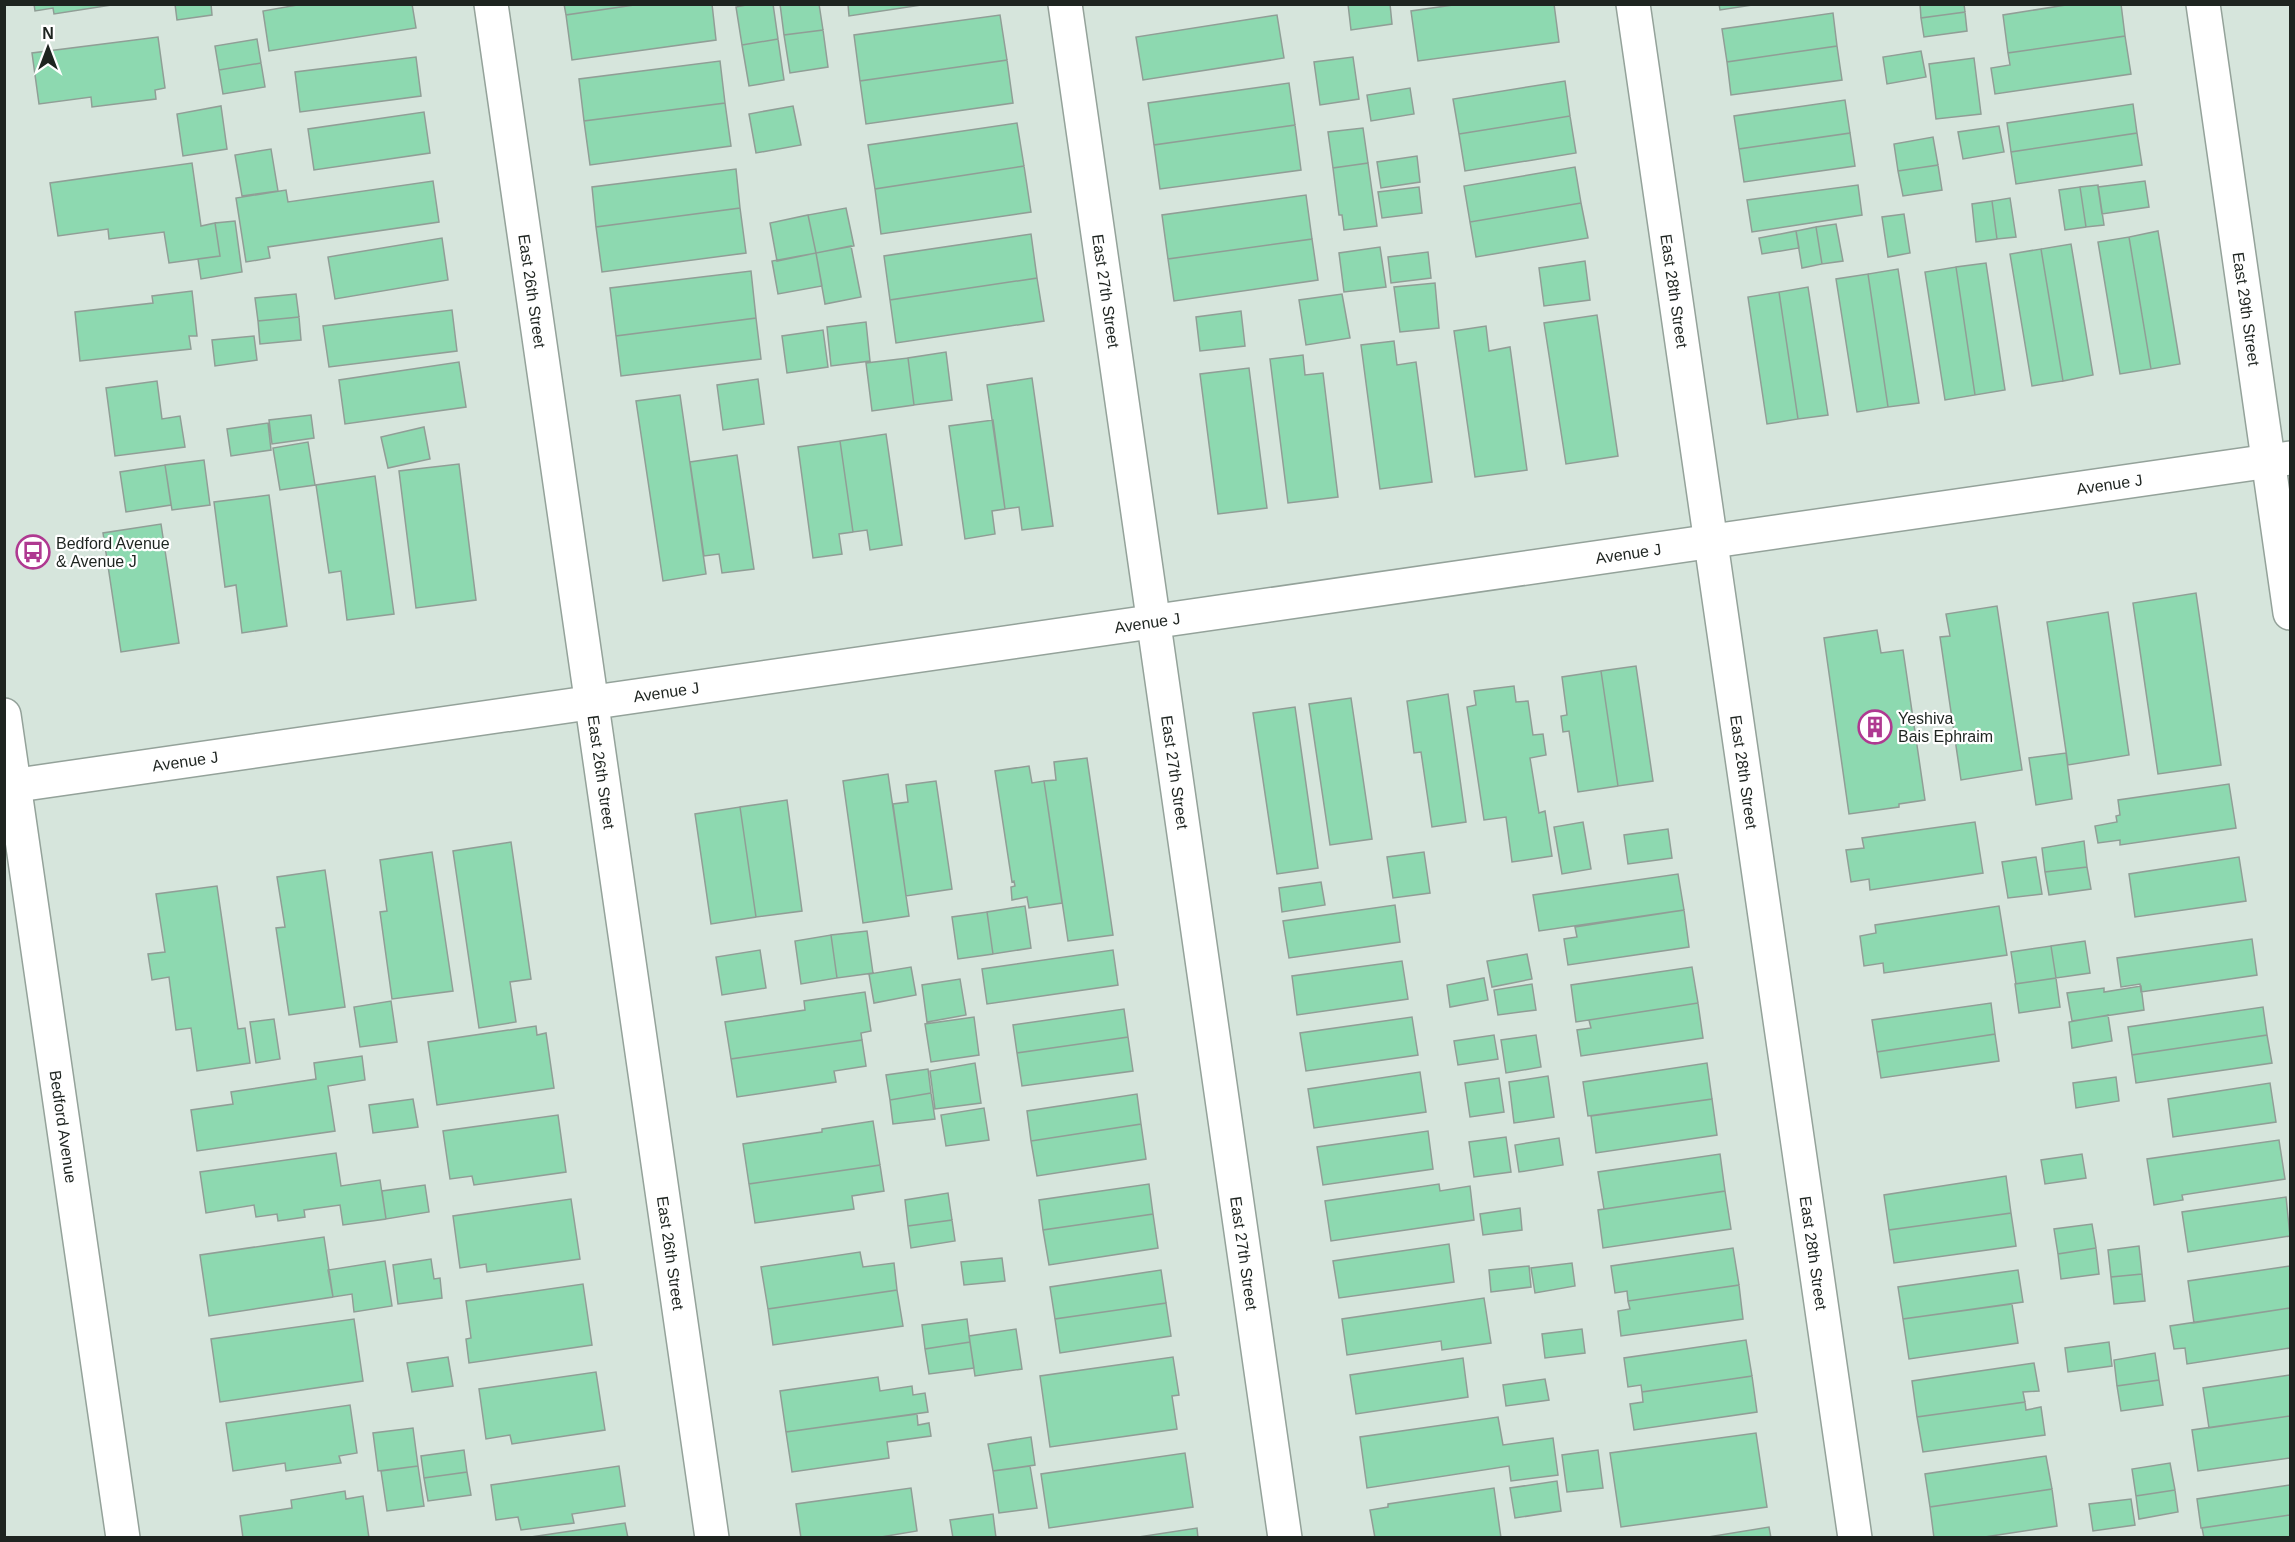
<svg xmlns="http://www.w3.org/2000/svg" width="2295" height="1542" font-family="Helvetica,sans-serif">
	<rect width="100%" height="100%" fill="#d6e5dc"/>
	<path fill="#8dd9b0" stroke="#909e96" stroke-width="1.5" d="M34,4h84l-64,10 -1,-6 -18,3z
		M175,4h36l1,11 -35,5z
		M303,4h109l4,24 -147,23 -6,-40z
		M564,4h77l-75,11z
		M641,4h71l4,36 -144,20 -6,-45z
		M751,4h22l5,35 -36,6 -6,-38z
		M780,4h39l4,26 -39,5z
		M848,4h80l-79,12z
		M1348,4h42l2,20 -41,6z
		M1460,4h94l5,38 -141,19 -7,-50z
		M1719,4h40l-39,6z
		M1920,4h44l1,8 -44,6z
		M2072,4h49l4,32 -117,17 -5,-38z
		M1965,12l2,19 -43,6 -3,-19z
		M1833,13l4,33 -110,16 -5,-33z
		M1000,15l7,45 -147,21 -6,-46z
		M1277,15l7,43 -141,22 -7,-43z
		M823,30l5,37 -38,6 -6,-38z
		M2125,36l6,38 -136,20 -4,-26 19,-3 -2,-12z
		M158,37l7,51 -10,2 1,9 -64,8 -1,-10 -52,7 -7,-51z
		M257,39l4,24 -42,7 -4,-24z
		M778,39l6,41 -35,6 -7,-41z
		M1837,46l5,34 -111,15 -4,-33z
		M1921,51l5,26 -39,7 -4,-27z
		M416,57l5,39 -121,16 -5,-40z
		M1353,57l6,42 -39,6 -6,-43z
		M1974,58l7,56 -45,5 -7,-55z
		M1007,60l6,43 -147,21 -6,-43z
		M720,61l5,42 -141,18 -5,-42z
		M261,63l4,24 -42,7 -4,-24z
		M1565,81l5,35 -111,18 -6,-35z
		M1289,83l6,42 -141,20 -6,-42z
		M1410,88l4,26 -43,7 -4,-26z
		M1845,100l5,33 -111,16 -5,-33z
		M725,103l6,43 -141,19 -6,-44z
		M2133,104l4,29 -126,19 -4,-29z
		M221,106l6,43 -44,7 -6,-42z
		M793,106l8,39 -45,8 -7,-39z
		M424,112l6,41 -116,17 -6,-41z
		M1570,116l6,37 -111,18 -6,-37z
		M1017,123l7,43 -149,23 -7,-44z
		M1295,125l6,45 -141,19 -6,-44z
		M1999,126l5,26 -41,7 -5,-27z
		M1363,128l5,35 -35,5 -5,-36z
		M1850,133l5,33 -111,16 -5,-33z
		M2137,133l5,32 -126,19 -5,-32z
		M1933,137l5,28 -40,6 -4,-27z
		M271,149l7,42 -36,5 -7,-41z
		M1417,156l3,26 -39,6 -4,-26z
		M192,163l9,63 14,-3 5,33 -51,7 -5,-31 -55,7 -1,-10 -50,7 -8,-53z
		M1368,163l9,63 -33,4 -2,-15h-3l-6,-47z
		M1938,165l4,25 -39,6 -5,-25z
		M1024,166l7,46 -150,22 -6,-45z
		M1575,167l6,36 -111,19 -6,-36z
		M736,169l4,39 -144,19 -4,-40z
		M433,181l6,41 -171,25 2,11 -24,4 -10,-64 50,-8 2,12z
		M2145,181l4,26 -47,7 -4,-27z
		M1858,185l4,30 -110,17 -5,-32z
		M2098,185l6,40 -18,2 -6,-40z
		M1419,187l3,26 -40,5 -4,-26z
		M2080,187l6,40 -21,3 -6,-40z
		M1306,195l6,44 -144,20 -6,-44z
		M2010,198l6,39 -19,2 -5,-38z
		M1992,201l5,38 -21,3 -4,-38z
		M1581,203l7,35 -112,19 -6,-35z
		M740,208l6,45 -144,19 -6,-45z
		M846,208l8,38 -38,7 -8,-38z
		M1904,214l6,39 -22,4 -6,-40z
		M808,215l8,38 -39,8 -7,-38z
		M235,221l7,51 -41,7 -3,-20 22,-3 -5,-33z
		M1836,224l7,37 -21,3 -6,-37z
		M1816,227l6,37 -20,4 -6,-37z
		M1796,231l3,17 -37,6 -3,-16z
		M2158,231l22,133 -29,5 -22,-132z
		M1031,234l6,44 -147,22 -6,-44z
		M2129,237l22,132 -31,5 -22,-132z
		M442,238l6,42 -113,19 -7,-42z
		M1312,239l6,41 -144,21 -6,-42z
		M2071,244l22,131 -30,6 -22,-132z
		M851,246l10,51 -36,7 -9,-51z
		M1380,247l6,40 -42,5 -5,-39z
		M2041,249l22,132 -31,5 -22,-132z
		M1428,252l3,26 -40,5 -3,-26z
		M816,253l6,33 -44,8 -6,-33z
		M1585,261l5,39 -46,6 -5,-38z
		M1986,263l19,127 -30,5 -19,-128z
		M1956,267l19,128 -30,5 -20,-128z
		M1898,269l21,134 -31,4 -20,-133z
		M751,271l5,47 -140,18 -6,-48z
		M1868,274l20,133 -31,5 -21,-133z
		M1037,278l7,43 -148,22 -6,-43z
		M1435,283l4,45 -39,4 -6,-45z
		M1808,287l20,128 -30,4 -19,-127z
		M192,291l5,45h-8l2,13 -111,12 -5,-49 78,-9 -1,-7z
		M1779,292l19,127 -31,5 -19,-127z
		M296,294l3,23 -41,4 -3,-23z
		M1342,294l8,44 -44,7 -7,-45z
		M452,310l5,41 -128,16 -6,-41z
		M1241,311l4,35 -45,5 -4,-34z
		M1597,315l21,141 -52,8 -22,-141z
		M299,317l2,23 -41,4 -2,-23z
		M756,318l5,41 -140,17 -5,-40z
		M866,322l4,39 -39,5 -4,-39z
		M1486,326l3,25 21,-4 17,123 -52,7 -21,-146z
		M823,330l5,37 -41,6 -5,-37z
		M254,336l3,24 -42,6 -3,-26z
		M1394,341l3,24 19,-3 16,120 -52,7 -19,-144z
		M946,352l6,48 -38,5 -6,-47z
		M1303,355l2,20 18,-2 15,124 -50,6 -18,-144z
		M908,358l6,47 -42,6 -6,-48z
		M459,362l7,45 -121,17 -6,-44z
		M1249,368l18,140 -49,6 -18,-140z
		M1032,378l21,148 -31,4 -3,-23 -14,2 -18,-124z
		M758,379l6,45 -41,6 -6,-45z
		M157,381l5,38 18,-3 5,31 -70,9 -9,-68z
		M680,395l26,179 -43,7 -27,-180z
		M311,415l3,23 -42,6 -3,-24z
		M993,420l12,89 -13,2 3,23 -30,5 -16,-113z
		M268,423l3,27 -40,6 -4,-27z
		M424,427l6,32 -42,9 -7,-31z
		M886,434l16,111 -32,5 -3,-20 -14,2 -13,-91z
		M840,441l13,91 -14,2 3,20 -29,4 -15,-111z
		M308,442l7,43 -35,5 -7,-42z
		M737,455l17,114 -32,4 -3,-19 -15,2 -14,-94z
		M204,460l6,45 -38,5 -7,-45z
		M459,464l17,136 -60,8 -17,-137z
		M165,465l6,40 -45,7 -6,-40z
		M375,476l19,138 -47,6 -6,-49 -12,2 -13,-88z
		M269,495l18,131 -45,7 -6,-48 -11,2 -11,-85z
		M161,524l18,119 -58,9 -18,-119z
		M2196,593l25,172 -63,9 -25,-171z
		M1997,606l25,164 -61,10 -21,-143 10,-1 -4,-22z
		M2108,612l21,143 -61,10 -21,-143z
		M1877,630l4,23 22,-3 22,150 -26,4v3l-50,7 -25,-176z
		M1636,666l17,115 -35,5 -17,-115z
		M1601,671l17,115 -40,6 -9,-61 -6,1 -2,-16 6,-1 -5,-38z
		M1514,686l2,16 12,-1 5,34 10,-1 3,21 -16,3 9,55 6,-2 7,45 -40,6 -6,-45 -22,3 -17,-113 9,-2 -2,-14z
		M1448,694l18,128 -34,5 -11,-75 -7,1 -7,-52z
		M1351,698l21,141 -42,6 -21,-141z
		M1295,707l23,161 -41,6 -24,-161z
		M2066,753l6,46 -36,6 -7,-47z
		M1087,758l26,177 -45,6 -24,-160 12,-1 -2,-18z
		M1029,766l3,17 12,-2 18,122 -33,5 -2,-11 -15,3 -1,-13 4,-1 -1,-5 -2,1 -17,-111z
		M888,774l21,142 -46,7 -20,-142z
		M936,781l16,108 -46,7 -13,-92 15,-2 -2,-17z
		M2229,784l7,44 -116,17v-5l-22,3 -3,-17 22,-4 -1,-6 4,-1 -2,-15z
		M787,800l15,111 -46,6 -16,-110z
		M740,807l16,110 -45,7 -16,-110z
		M1583,822l8,47 -29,5 -8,-47z
		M1975,822l8,51 -113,17 -1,-11 -18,3 -5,-32 18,-2 -2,-10z
		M1668,829l4,29 -44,6 -4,-29z
		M2084,841l3,26 -42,5 -3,-24z
		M511,842l20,137 -21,3 6,40 -37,6 -26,-177z
		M432,852l21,139 -61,8 -12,-87 7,-1 -7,-51z
		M1424,852l6,41 -37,5 -6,-41z
		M2036,857l6,37 -34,4 -6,-36z
		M2239,857l7,44 -111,16 -6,-43z
		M2087,867l4,22 -42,6 -4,-23z
		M325,870l20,137 -56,8 -13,-87 9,-1 -8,-50z
		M1678,874l6,36 -145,21 -6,-36z
		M1321,882l4,23 -43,7 -3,-24z
		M217,886l21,143 7,-1 5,35 -53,8 -6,-43 -15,2 -7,-53 -17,3 -4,-26 17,-2 -9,-58z
		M1395,905l5,37 -111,16 -6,-37z
		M1025,906l6,42 -38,6 -6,-42z
		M1999,906l8,49 -123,18 -1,-10 -19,3 -4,-30 16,-3 -1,-8z
		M1684,910l5,37 -121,18 -4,-26 13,-2 -2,-10z
		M987,912l6,42 -35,5 -6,-42z
		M867,931l6,42 -36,5 -6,-43z
		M831,935l6,43 -36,6 -6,-43z
		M2252,939l5,36 -116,17 -1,-8 -19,3 -4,-29z
		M2085,941l5,32 -34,5 -5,-32z
		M2051,946l5,32 -40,6 -5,-32z
		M760,950l6,38 -44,7 -6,-38z
		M1113,950l5,35 -131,19 -5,-35z
		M1527,954l5,25 -40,8 -5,-26z
		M1402,961l6,38 -111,16 -5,-39z
		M911,967l5,28 -42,8 -5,-29z
		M1692,967l6,36 -122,19 -5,-37z
		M1484,978l4,22 -38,7 -3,-22z
		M2056,978l4,29 -41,6 -4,-29z
		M960,979l6,36 -39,7 -5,-37z
		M1532,984l4,26 -38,5 -4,-25z
		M2141,986l3,24 -72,11 -5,-28 37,-5v4z
		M865,992l6,39 -10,2 1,7 -131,19 -6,-37 80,-12 -1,-9z
		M391,1001l6,41 -37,5 -6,-40z
		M1698,1003l5,35 -122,18 -4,-26 14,-2 -2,-8z
		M1991,1003l4,31 -118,18 -5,-32z
		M2263,1007l4,28 -135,20 -4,-28z
		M1124,1009l4,28 -111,16 -4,-28z
		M2108,1015l4,26 -40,7 -3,-26z
		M974,1017l5,38 -48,7 -6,-38z
		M1412,1017l6,38 -112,16 -6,-38z
		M274,1019l6,40 -24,4 -6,-41z
		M536,1026l1,9 9,-2 8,55 -117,17 -9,-63z
		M1995,1034l4,27 -118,17 -4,-26z
		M1494,1035l4,24 -40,6 -4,-24z
		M1536,1035l5,32 -35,6 -5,-33z
		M2267,1035l5,28 -136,20 -4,-28z
		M1128,1037l5,34 -111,15 -5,-33z
		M862,1040l4,26 -32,5 2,11 -99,15 -6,-38z
		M362,1056l3,24 -37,6 7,45 -138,20 -6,-41 42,-6 -2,-12 85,-13 -2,-16z
		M975,1063l6,40 -46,6 -5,-38z
		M1707,1063l5,36 -124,17 -5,-34z
		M928,1069l3,24 -41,7 -4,-25z
		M1420,1072l6,40 -112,16 -6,-39z
		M1548,1076l6,41 -40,6 -5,-41z
		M2116,1077l3,24 -43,7 -3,-25z
		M1499,1078l5,34 -34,5 -5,-34z
		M2270,1083l6,39 -103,15 -5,-38z
		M931,1093l4,26 -42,5 -3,-24z
		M1137,1094l4,30 -110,17 -4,-30z
		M413,1099l5,28 -45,6 -4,-28z
		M1712,1099l5,36 -121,18 -5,-37z
		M984,1108l5,32 -43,6 -5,-31z
		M558,1115l8,57 -92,13 -2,-9 -22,3 -7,-48z
		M873,1121l7,44 -131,19 -6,-40 79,-12v-3z
		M1141,1124l5,35 -109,17 -6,-35z
		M1428,1131l5,38 -110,16 -6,-38z
		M1506,1137l5,35 -37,5 -5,-35z
		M1559,1138l4,27 -44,7 -4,-27z
		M2279,1140l6,39 -103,16 1,5 -29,5 -7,-46z
		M336,1153l5,33 39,-6 6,39 -43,6 -3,-20 -36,5 1,7 -27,4 -1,-7 -21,3 -2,-12 -48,8 -6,-41z
		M1720,1154l5,37 -121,18 -6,-37z
		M2082,1154l4,24 -41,6 -4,-24z
		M880,1165l4,26 -32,5 2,13 -99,14 -6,-39z
		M2006,1176l5,37 -122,17 -5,-35z
		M1149,1184l4,30 -110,16 -4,-30z
		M1439,1184l1,7 30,-5 4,34 -143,21 -6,-40z
		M425,1185l4,27 -43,7 -4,-28z
		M1725,1191l6,38 -128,19 -5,-38z
		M948,1193l4,27 -44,6 -3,-26z
		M2286,1197l4,39 -102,16 -6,-40z
		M571,1199l9,60 -93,13 -1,-8 -26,4 -7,-52z
		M1520,1208l2,22 -39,5 -3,-21z
		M2011,1213l5,33 -122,17 -5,-33z
		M1153,1214l5,34 -109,17 -6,-35z
		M952,1220l3,21 -44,7 -3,-22z
		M2092,1224l4,24 -38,6 -4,-25z
		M324,1237l9,60 -124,19 -9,-61z
		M1449,1244l5,38 -115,16 -6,-37z
		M2139,1246l3,28 -31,3 -3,-27z
		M1733,1248l6,37 -111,16 -1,-10 -12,2 -4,-27z
		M2096,1248l3,26 -38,5 -3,-25z
		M860,1252l3,15 31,-4 3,27 -129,19 -7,-42z
		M1002,1258l3,23 -41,4 -3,-23z
		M431,1259l3,20 6,-1 2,20 -44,6 -5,-39z
		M385,1261l7,45 -38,6 -2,-18 -19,3 -5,-27z
		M1572,1263l3,23 -40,7 -4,-25z
		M1529,1266l2,21 -40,5 -2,-22z
		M2290,1266v42l-96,15 -6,-42z
		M1161,1270l5,33 -111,16 -5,-32z
		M2018,1270l5,32 -120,17 -5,-32z
		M2142,1274l3,27 -31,3 -3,-27z
		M583,1284l9,61 -123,18 -3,-24 5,-1 -5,-37z
		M1739,1285l4,34 -122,17 -3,-25 12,-2 -2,-8z
		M897,1290l6,36 -130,19 -5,-36z
		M1484,1298l7,45 -49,7 -1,-9 -94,14 -5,-36z
		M1166,1303l5,33 -111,17 -5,-34z
		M2012,1304l6,39 -109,16 -6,-40z
		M2290,1308v40l-103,16 -2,-16 -11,1 -4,-23z
		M354,1319l9,62 -143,21 -9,-63z
		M967,1319l3,23 -45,7 -3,-24z
		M1016,1329l6,40 -47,7 -6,-40z
		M1582,1329l3,24 -40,5 -3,-24z
		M1746,1340l6,36 -110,16 -1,-7 -13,2 -4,-29z
		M970,1342l4,26 -45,6 -4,-25z
		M2109,1342l3,24 -44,6 -3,-24z
		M2155,1353l4,27 -42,6 -3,-26z
		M448,1357l5,29 -41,6 -5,-29z
		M1173,1357l6,38 -7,1 5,33 -127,18 -10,-71z
		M1463,1358l5,39 -112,17 -6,-39z
		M2034,1363l5,28 -16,1 2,10 -108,15 -5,-36z
		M596,1372l9,58 -93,14 -2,-9 -24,4 -7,-50z
		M2290,1375v41l-81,12 -6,-40z
		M1752,1376l5,36 -123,18 -4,-26 13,-2 -1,-10z
		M878,1377l2,14 32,-5 1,9 12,-2 3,19 -142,20 -6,-41z
		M1545,1379l4,21 -43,6 -3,-21z
		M2159,1380l4,25 -42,6 -4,-25z
		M2025,1402l1,8 15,-3 4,28 -122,17 -6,-35z
		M350,1405l7,48 -18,3 2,7 -55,8 -1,-8 -52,8 -7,-48z
		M917,1414l1,11 11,-2 2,13 -44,6 2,16 -97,14 -6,-40z
		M2290,1416v42l-92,13 -6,-41z
		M1498,1417l5,28 50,-7 5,37 -47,6 -2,-15 -142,22 -7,-51z
		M413,1428l5,38 -40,5 -5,-38z
		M1756,1433l11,74 -146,20 -11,-74z
		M1031,1437l4,28 -42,6 -5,-27z
		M464,1450l3,22 -43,6 -3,-22z
		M1598,1450l5,38 -36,4 -5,-37z
		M1185,1453l8,54 -144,21 -8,-54z
		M2046,1456l6,33 -122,18 -5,-33z
		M2170,1463l5,27 -39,6 -4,-27z
		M418,1466l6,40 -37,5 -6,-40z
		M619,1466l6,40 -53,8 2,9 -53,7 -3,-13 -22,3 -5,-35z
		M1030,1466l7,42 -38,5 -6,-42z
		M467,1472l4,23 -43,6 -4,-23z
		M1557,1481l4,30 -46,7 -5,-30z
		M2290,1485v30l-89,13 -4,-29z
		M911,1488l6,43 -42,7h-74l-5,-34z
		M1494,1488l7,50h-126l-5,-28 18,-3v-3z
		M2052,1489l5,37 -79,12h-44l-4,-31z
		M2175,1490l3,22 -39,7 -3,-23z
		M345,1491l1,8 17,-3 6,42h-126l-3,-22 52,-8 -1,-8z
		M2131,1499l4,26 -42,6 -4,-27z
		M993,1514l3,24h-43l-3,-18z
		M2290,1515v23h-86l-2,-10z
		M625,1523l3,15h-104z
		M1769,1527l2,11h-69z
		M1197,1528l1,10h-66z"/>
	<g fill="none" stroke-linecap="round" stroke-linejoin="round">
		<g stroke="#94a29a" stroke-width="36">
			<g id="street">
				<path id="s1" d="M491,4l221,1534"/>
				<path id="s2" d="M1065,4l220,1534"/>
				<path id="s3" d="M1633,4l222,1534"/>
				<path id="s4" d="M2203,4l87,609"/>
				<path id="s5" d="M4,787l2286,-329"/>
			</g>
		</g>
		<g stroke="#94a29a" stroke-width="36">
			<g id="secondary">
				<path id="s6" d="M4,715l119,823"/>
			</g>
		</g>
		<use href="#street" stroke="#fff" stroke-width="33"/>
		<use href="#secondary" stroke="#fff" stroke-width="33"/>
	</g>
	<defs>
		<g id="bus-ring" transform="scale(1.725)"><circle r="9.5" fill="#fff" stroke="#af3991" stroke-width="1.5"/><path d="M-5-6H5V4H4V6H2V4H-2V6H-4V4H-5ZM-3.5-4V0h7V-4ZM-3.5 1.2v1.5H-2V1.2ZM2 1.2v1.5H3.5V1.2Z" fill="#af3991"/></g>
		<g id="building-ring" transform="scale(1.725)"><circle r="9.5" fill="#fff" stroke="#af3991" stroke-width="1.5"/><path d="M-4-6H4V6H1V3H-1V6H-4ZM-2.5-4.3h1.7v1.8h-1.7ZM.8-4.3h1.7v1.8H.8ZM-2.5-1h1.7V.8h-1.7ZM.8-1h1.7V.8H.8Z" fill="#af3991"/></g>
	</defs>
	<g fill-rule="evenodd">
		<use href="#bus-ring" x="33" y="552"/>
		<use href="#building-ring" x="1875" y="727"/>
	</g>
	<g text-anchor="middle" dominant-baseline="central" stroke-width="4.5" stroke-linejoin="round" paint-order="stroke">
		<g font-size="16" fill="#1e2420" stroke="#fff">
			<text stroke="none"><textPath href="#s1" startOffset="290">East 26th Street</textPath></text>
			<text stroke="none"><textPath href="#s2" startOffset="290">East 27th Street</textPath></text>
			<text stroke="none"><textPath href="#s3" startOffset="290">East 28th Street</textPath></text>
			<text stroke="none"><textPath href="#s4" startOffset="308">East 29th Street</textPath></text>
			<text stroke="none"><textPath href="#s5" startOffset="2127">Avenue J</textPath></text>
			<text stroke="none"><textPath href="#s5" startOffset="1641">Avenue J</textPath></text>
			<text stroke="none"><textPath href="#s5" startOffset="1155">Avenue J</textPath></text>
			<text stroke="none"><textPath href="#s5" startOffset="669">Avenue J</textPath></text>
			<text stroke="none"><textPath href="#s5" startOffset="183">Avenue J</textPath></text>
			<text stroke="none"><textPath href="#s1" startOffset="776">East 26th Street</textPath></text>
			<text stroke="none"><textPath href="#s2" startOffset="776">East 27th Street</textPath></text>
			<text stroke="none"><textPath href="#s3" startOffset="776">East 28th Street</textPath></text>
			<text stroke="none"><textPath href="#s6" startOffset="416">Bedford Avenue</textPath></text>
			<text stroke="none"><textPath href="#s1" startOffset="1262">East 26th Street</textPath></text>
			<text stroke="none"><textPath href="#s2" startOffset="1262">East 27th Street</textPath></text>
			<text stroke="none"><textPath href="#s3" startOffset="1262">East 28th Street</textPath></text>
		</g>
		<g font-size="16" fill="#1e2420" stroke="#fff" text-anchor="start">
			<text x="56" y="543">Bedford Avenue<tspan x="56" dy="18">&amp; Avenue J</tspan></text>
			<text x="1898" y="718">Yeshiva<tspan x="1898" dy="18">Bais Ephraim</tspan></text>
		</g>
	</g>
	<rect width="2295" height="1542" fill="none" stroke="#1e2420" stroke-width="12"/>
	<g transform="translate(48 48)" stroke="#ffffff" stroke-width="4.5" paint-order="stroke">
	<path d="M0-4.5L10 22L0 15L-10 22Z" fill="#1e2420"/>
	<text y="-9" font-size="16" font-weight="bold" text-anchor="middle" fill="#1e2420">N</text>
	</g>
</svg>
